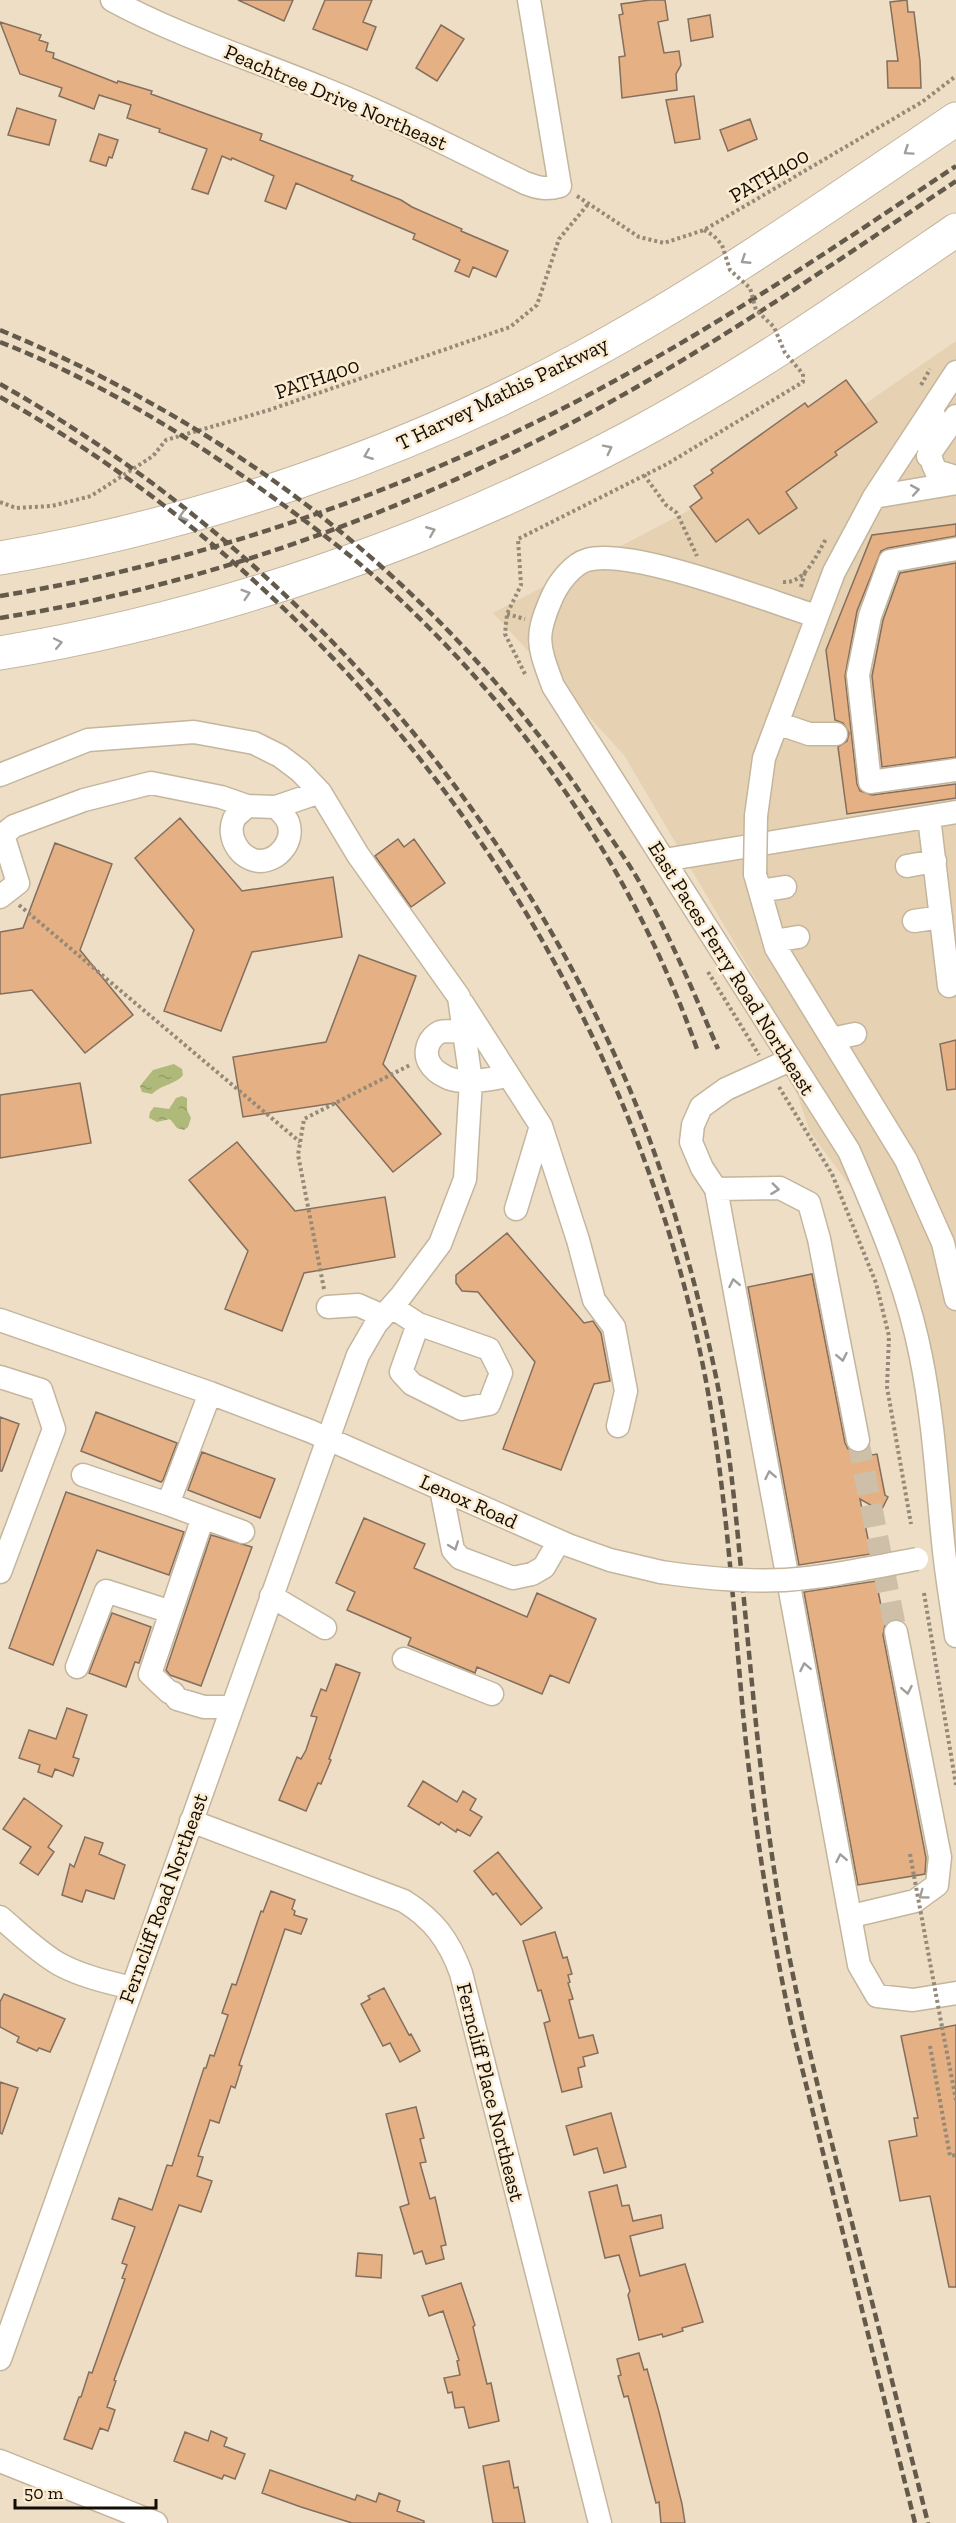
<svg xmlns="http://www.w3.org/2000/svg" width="956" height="2523" font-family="'Zilla Slab',serif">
	<defs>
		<pattern id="water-ripples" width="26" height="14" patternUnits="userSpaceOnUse" patternTransform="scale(1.5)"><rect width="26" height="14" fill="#afb979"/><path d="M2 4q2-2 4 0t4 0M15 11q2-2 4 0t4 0" fill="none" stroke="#969e67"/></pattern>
	</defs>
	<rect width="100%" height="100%" fill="#eedec5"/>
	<path fill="#e6d2b2" d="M956,341v1210l-64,-308 -82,-111 -48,-142 -138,-235 -131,-142 288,-151z"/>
	<path fill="url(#water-ripples)" d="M174,1064l8,5 1,6c-6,9 -21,9 -31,19l-10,-2 -2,-6 13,-16z
		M182,1096l5,2v12l4,8 -3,9 -4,3 -7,-2 -7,-9 -13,3 -8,-4 1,-6 4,-5 15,2 7,-11z"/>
	<path fill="#e5b083" stroke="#846e5d" stroke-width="1.5" d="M238,0h55l-9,21z
		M325,0h47l-9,22 13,5 -9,23 -54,-21z
		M650,0h15l3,20 -10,2 6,31 15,-2 2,14 -5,9 1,16 -55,8 -3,-41 6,-1 -6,-41 4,-1 -2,-10z
		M907,0l1,12h6l6,49 1,27h-33l-1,-27h11l-8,-59z
		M710,15l3,22 -22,4 -3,-22z
		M0,22l41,13 -2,5 9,3 -2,8 8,2 -1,5 64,25 1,-2 34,10 -1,3 111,40 -2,6 93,36 -2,4 50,20 11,7 50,22 -1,2 47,20 -12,26 -23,-10 -4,10 -14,-6 5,-11 -47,-21 2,-5 -119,-51 -10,26 -21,-8 9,-25 -42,-18 -1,2 -9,-4 -14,38 -16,-5 15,-40 -48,-17 1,-3 -33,-11 4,-13 -32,-10 -5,14 -35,-13 3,-8 -42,-14z
		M441,25l23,14 -27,42 -21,-13z
		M694,96l6,43 -25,4 -9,-43z
		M17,108l39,12 -7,25 -41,-10z
		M750,119l7,20 -29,12 -8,-21z
		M99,134l19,6 -6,18 -3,-1 -3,9 -16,-5z
		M846,380l31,42 -42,30 2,3 -51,37 11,16 -38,26 -11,-15 -32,23 -26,-35 12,-9 -8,-12 19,-13 -2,-3 94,-67 3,4z
		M956,524v12l-68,12 -7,3 -24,60 -12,65 12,108 3,7 12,4 84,-11v14l-109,16 -9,-67 9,-6 2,-8 -6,-10 -8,-3 -9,-70 46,-115z
		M956,563v194l-74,10 -10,-91 11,-56 17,-47z
		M180,818l62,73 91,-14 9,60 -90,15 -31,79 -57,-20 30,-81 -59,-72z
		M398,839l6,8 10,-8 31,44 -34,24 -36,-51z
		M55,843l57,21 -32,86 53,65 -48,38 -53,-63 -32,4v-62l23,-4z
		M359,955l57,21 -33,88 58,70 -48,38 -58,-69 -92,14 -10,-60 93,-15z
		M956,1040v49l-9,1 -7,-46z
		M80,1083l11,60 -91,15v-63z
		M237,1142l58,69 90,-14 10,60 -91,16 -22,58 -57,-22 23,-58 -59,-71z
		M507,1233l77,90 9,-2 8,12 9,48 -16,3 -33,86 -58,-21 32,-87 -57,-70 -16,-1 -6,-8v-8z
		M812,1274l33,169 3,6 11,4 1,4 17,-3 8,41 3,2 -7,14 -21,-12 11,55 -72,11 -51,-278z
		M96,1412l81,31 -14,37 -2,2 -80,-31z
		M0,1417l19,7 -17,47h-2z
		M202,1452l73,27 -15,39 -72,-28z
		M66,1492l118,40 -15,43 -72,-25 -44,115 -44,-17z
		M364,1518l61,26 -11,24 113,49 10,-24 59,26 -27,64 -19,-8 -8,19 -65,-27 -2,6 -67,-28 3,-7 -64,-28 8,-18 -19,-9z
		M211,1535l41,12 -51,139 -31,-11 -4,-5z
		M876,1581l9,44 -2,10 43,223 -1,16 -67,11 -54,-293z
		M112,1613l39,14 -12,36 -4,-1 -9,25 -37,-14z
		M336,1664l24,9 -31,86 2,1 -10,24 -3,-1 -12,28 -27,-11 18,-43 4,2 5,-9 11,-33 -6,-1 10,-27 5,2z
		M67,1708l20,7 -14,42 6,2 -6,17 -18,-7 -3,8 -14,-5 2,-7 -21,-7 10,-28 27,9z
		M423,1781l34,21 6,-11 13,8 -6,11 12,7 -12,19 -13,-7 -1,3 -15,-10 -2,3 -31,-19z
		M24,1798l38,28 -14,21 6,5 -16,23 -18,-12 11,-16 -28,-18z
		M85,1837l18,6 -4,11 26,11 -11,34 -28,-9 -4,12 -20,-7 8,-31 4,3z
		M498,1852l44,56 -21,17 -25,-32 -3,2 -19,-24z
		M271,1891l24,9 -3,9 3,2 -1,4 13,4 -6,15 -16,-5 -46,136 3,1 -7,22 -4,-2 -12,37 -9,-3 -2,7 -10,29 5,1 -6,19 15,5 -11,31 -22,-7 -65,175 2,1 -9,26 8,3 -7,21 -8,-3 -8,21 -28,-10 15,-42h2l8,-25 3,1 33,-94 -3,-1 5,-13 -5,-2 13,-36 -23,-8 7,-21 33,12 15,-45 5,1 32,-98h2l4,-13 4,1 14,-41 -6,-2 10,-29 4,1 25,-74 2,1z
		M555,1932l8,26 4,-1 5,17 -4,1 2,7 -2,1 5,16 -4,1 10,38 14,-3 5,18 -15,4 2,9 -7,2 4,19 -20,5 -18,-69 6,-2 -9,-31 -3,1 -15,-50z
		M384,1988l25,47 2,-1 9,17 -20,11 -10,-19 -7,3 -22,-42 9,-5 -2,-3z
		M4,1994l61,25 -15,33 -11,-4 -2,3 -20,-9 2,-5 -19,-10v-25z
		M956,2025v262h-7l-19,-91 -30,5 -11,-60 28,-5 -3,-18h4l-17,-82z
		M0,2082l18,6 -16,46 -2,-1z
		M416,2107l8,31 -4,1 6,23 -6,1 10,36 5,-2 11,48 -5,1 3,13 -18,5 -4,-13 -8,3 -14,-47 9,-3 -23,-90z
		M611,2113l15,54 -22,6 -7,-25 -23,7 -8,-29z
		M617,2185l5,21 7,-1 4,16 28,-6 2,13 -33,8 10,40 45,-12 18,58 -21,6 1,3 -20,6 -1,-3 -23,6 -11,-45 2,-4 -11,-36 -14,3 -16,-66z
		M358,2253l24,2 -1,23 -25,-2z
		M461,2283l14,42 -2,2 14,57 4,-1 8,38 -30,7 -5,-21 -9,1 -3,-16 -4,1 -4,-15 16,-3 -3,-14 2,-1 -16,-49 -14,5 -7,-20z
		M639,2353l5,17 3,-1 12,43 23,92 3,19h-24l-2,-21 -3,1 -28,-107 -4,1 -6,-21 3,-1 -4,-16z
		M211,2431l16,7 -3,8 21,8 -10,25 -11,-4 -2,4 -48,-18 11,-29 23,9z
		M509,2461l5,27 4,-1 7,36h-32l-10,-57z
		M270,2470l85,30 2,-5 19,7 3,-9 21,8 -3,10 27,10v2h-72l-51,-16 -39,-14z"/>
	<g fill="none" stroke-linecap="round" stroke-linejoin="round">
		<path stroke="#cdbfa8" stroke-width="22" stroke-dasharray="22 11" stroke-linecap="butt" d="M858,1440l38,192"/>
		<g stroke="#c4b59d" stroke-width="25">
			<path id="minor" d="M112,0c66,36 140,59 210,88 70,28 136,62 203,95 13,5 22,7 35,3l-31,-186
				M934,415c-7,21 -8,36 2,56l20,6
				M928,456l28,-40
				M874,497l82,-14
				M956,549l-66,12 -20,55 -12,59 12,107 86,-12
				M816,616c-48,-15 -185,-69 -229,-56 -14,4 -28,22 -34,35 -19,42 -15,50 0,91l296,465c29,67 58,134 72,206 13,64 16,129 23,194 3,28 8,57 12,85
				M777,723l32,11h27
				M0,775l88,-35 106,-8 60,11 26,13 20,15 20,21 38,63 101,142 12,84 -6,98 -25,65 -39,52 -25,28 -18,31 -358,1004
				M247,806c-3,4 -11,9 -13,13 -8,18 6,41 26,42 19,0 35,-21 28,-39 -2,-5 -8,-11 -12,-15
				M756,816l8,-58 70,-186 40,-75 82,-125
				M929,817l20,169
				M0,837l14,-11 70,-26 67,-17 70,14 26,9 29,1 44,-15
				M664,860l292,-48
				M907,866l28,-5
				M755,874l21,74 130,212 37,83 13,56
				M760,891l25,-4
				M0,897l18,-14 -15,-48
				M914,921l27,-4
				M774,941l24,-4
				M463,1004l78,122 37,114 16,60 20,27 12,64 -8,35
				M463,1032c-7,0 -16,-2 -23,0 -5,2 -7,5 -10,9 -9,17 2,30 18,37 18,7 41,1 60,-2
				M832,1039l23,-5
				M790,1060l-64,29 -25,18 -8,18 -2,17 11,26 14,21 143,776 18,31 36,4 43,-7
				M716,1189l64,-1 29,15 10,36 39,201
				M516,1209l25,-83
				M328,1307l30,-2 25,11
				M392,1307l26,17 71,25 12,24 -12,31 -27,5 -50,-25 -11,-12 17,-48
				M0,1320l210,73 100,38 258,114 42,15 51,12
				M0,1377l41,13 13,39 -54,143
				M83,1475l85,29 42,-111
				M441,1489l12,61 7,8 53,20 19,-4 12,-7 15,-26
				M168,1504l75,28
				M203,1517l-53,157 19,18 4,1 4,6 27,8h26
				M271,1596l54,32
				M404,1659l88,35
				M77,1667l29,-76 65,21
				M191,1821l213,80c29,18 45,39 57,72l139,550
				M852,1916l63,-15 22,-16 3,-28 -44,-225
				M0,1917c19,16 37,34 59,47 22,12 48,18 73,24
				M0,2461l156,62"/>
		</g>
		<g stroke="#c4b59d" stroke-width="35">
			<path id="highway" d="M0,558c198,-33 407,-105 583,-201 130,-70 251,-156 373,-238
				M0,653c217,-36 430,-110 625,-213 116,-61 223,-136 331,-210"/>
		</g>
		<path stroke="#958977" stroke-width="4" stroke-dasharray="3 3" stroke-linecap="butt" d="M577,196l62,41 25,6 40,-13 218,-128 34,-26
			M921,385l9,-16
			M644,475l22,30 11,8 20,43
			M0,502l16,6 36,-2 39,-10 62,-40 13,-16 103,-30 241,-83 27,-22 22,-66 30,-36
			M783,582c22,2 34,-28 43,-43
			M801,587l4,-15
			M507,614l18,5
			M525,674l-20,-40 2,-20 14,-29 -3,-46 149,-75 136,-82v-8
			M19,905l281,237
			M708,972l51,83
			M779,1087l53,87 44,109 13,53 -2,51 24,137
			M324,1289l-26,-134 6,-36 106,-54
			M924,1593l32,192
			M910,1854l4,22
			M942,2027l14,73
			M930,2046l20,110 6,-1"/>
		<use href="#minor" stroke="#fff" stroke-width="22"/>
		<use href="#highway" stroke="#fff" stroke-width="33"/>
		<path stroke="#635a4c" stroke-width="4.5" stroke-dasharray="9 4.5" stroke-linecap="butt" d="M0,330c247,103 449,262 597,487 14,22 30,43 43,66 30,53 54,110 78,166
			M0,342c94,37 182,90 264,149 52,37 102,75 148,120 127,123 228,274 286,441
			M0,384c273,154 494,399 621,685 43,97 72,200 94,303 15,72 21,145 28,218 9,93 17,187 31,279 17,113 45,224 73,334 27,107 54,213 81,320
			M0,397c364,205 627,574 706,984 20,110 27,221 37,332 10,105 26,208 48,311l124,499
			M0,596c203,-33 425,-111 605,-210 122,-66 236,-143 351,-220
			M0,618c234,-37 462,-127 666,-248 99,-59 194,-124 290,-189"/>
		<g stroke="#c4b59d" stroke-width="25" stroke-linecap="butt">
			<path id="minor-bridge" d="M755,874l1,-58
				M661,1572c41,6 82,10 124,8 44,-3 89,-13 132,-21"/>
		</g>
		<path stroke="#958977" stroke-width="4" stroke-dasharray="3 3" stroke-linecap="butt" d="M704,230l10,6 8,9 8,25 20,18 6,22 18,17 11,26 18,21
			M914,1876l28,151"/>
		<use href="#minor-bridge" stroke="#fff" stroke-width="22"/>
	</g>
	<defs><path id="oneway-chevron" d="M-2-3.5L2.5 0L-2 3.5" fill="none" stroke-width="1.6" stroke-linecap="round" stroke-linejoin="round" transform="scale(1.5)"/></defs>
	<g stroke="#a09e9b">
		<use href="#oneway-chevron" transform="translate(908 151) rotate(146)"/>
		<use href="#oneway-chevron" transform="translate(745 260) rotate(147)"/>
		<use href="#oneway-chevron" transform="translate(608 449) rotate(-27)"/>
		<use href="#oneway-chevron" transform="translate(368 455) rotate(158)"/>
		<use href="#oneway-chevron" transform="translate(915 490) rotate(-10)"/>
		<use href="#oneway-chevron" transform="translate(183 516) rotate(163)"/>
		<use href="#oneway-chevron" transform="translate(431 531) rotate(-22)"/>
		<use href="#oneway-chevron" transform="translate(246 594) rotate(-17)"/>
		<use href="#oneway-chevron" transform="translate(58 643) rotate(-12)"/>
		<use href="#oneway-chevron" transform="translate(775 1189) rotate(7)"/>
		<use href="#oneway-chevron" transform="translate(734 1283) rotate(-101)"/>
		<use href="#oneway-chevron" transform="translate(842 1357) rotate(79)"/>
		<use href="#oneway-chevron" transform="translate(770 1475) rotate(-101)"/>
		<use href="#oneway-chevron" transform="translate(454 1546) rotate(70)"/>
		<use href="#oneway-chevron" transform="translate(805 1667) rotate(-101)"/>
		<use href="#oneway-chevron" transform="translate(907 1690) rotate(79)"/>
		<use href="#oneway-chevron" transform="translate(841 1858) rotate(-101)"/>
		<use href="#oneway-chevron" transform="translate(923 1895) rotate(144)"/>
	</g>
	<g text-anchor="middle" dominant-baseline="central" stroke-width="5" stroke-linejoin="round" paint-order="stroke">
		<g font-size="21" fill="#120d05" stroke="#fcecd2">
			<text transform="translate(336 97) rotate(23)">Peachtree Drive Northeast</text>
			<text transform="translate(769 175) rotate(-30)">PATH400</text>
			<text transform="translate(317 378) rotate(-19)">PATH400</text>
			<text transform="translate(502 393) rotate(-26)">T Harvey Mathis Parkway</text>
			<text transform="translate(732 968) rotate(58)">East Paces Ferry Road Northeast</text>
			<text transform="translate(469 1501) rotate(24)">Lenox Road</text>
			<text transform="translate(163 1898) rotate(-70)">Ferncliff Road Northeast</text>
			<text transform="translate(491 2092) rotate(76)">Ferncliff Place Northeast</text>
		</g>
	</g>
	<path d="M15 2499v9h141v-9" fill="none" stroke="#120d05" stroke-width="3"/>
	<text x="24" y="2499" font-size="18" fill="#120d05" stroke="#fcecd2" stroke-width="4.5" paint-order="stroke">50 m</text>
</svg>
